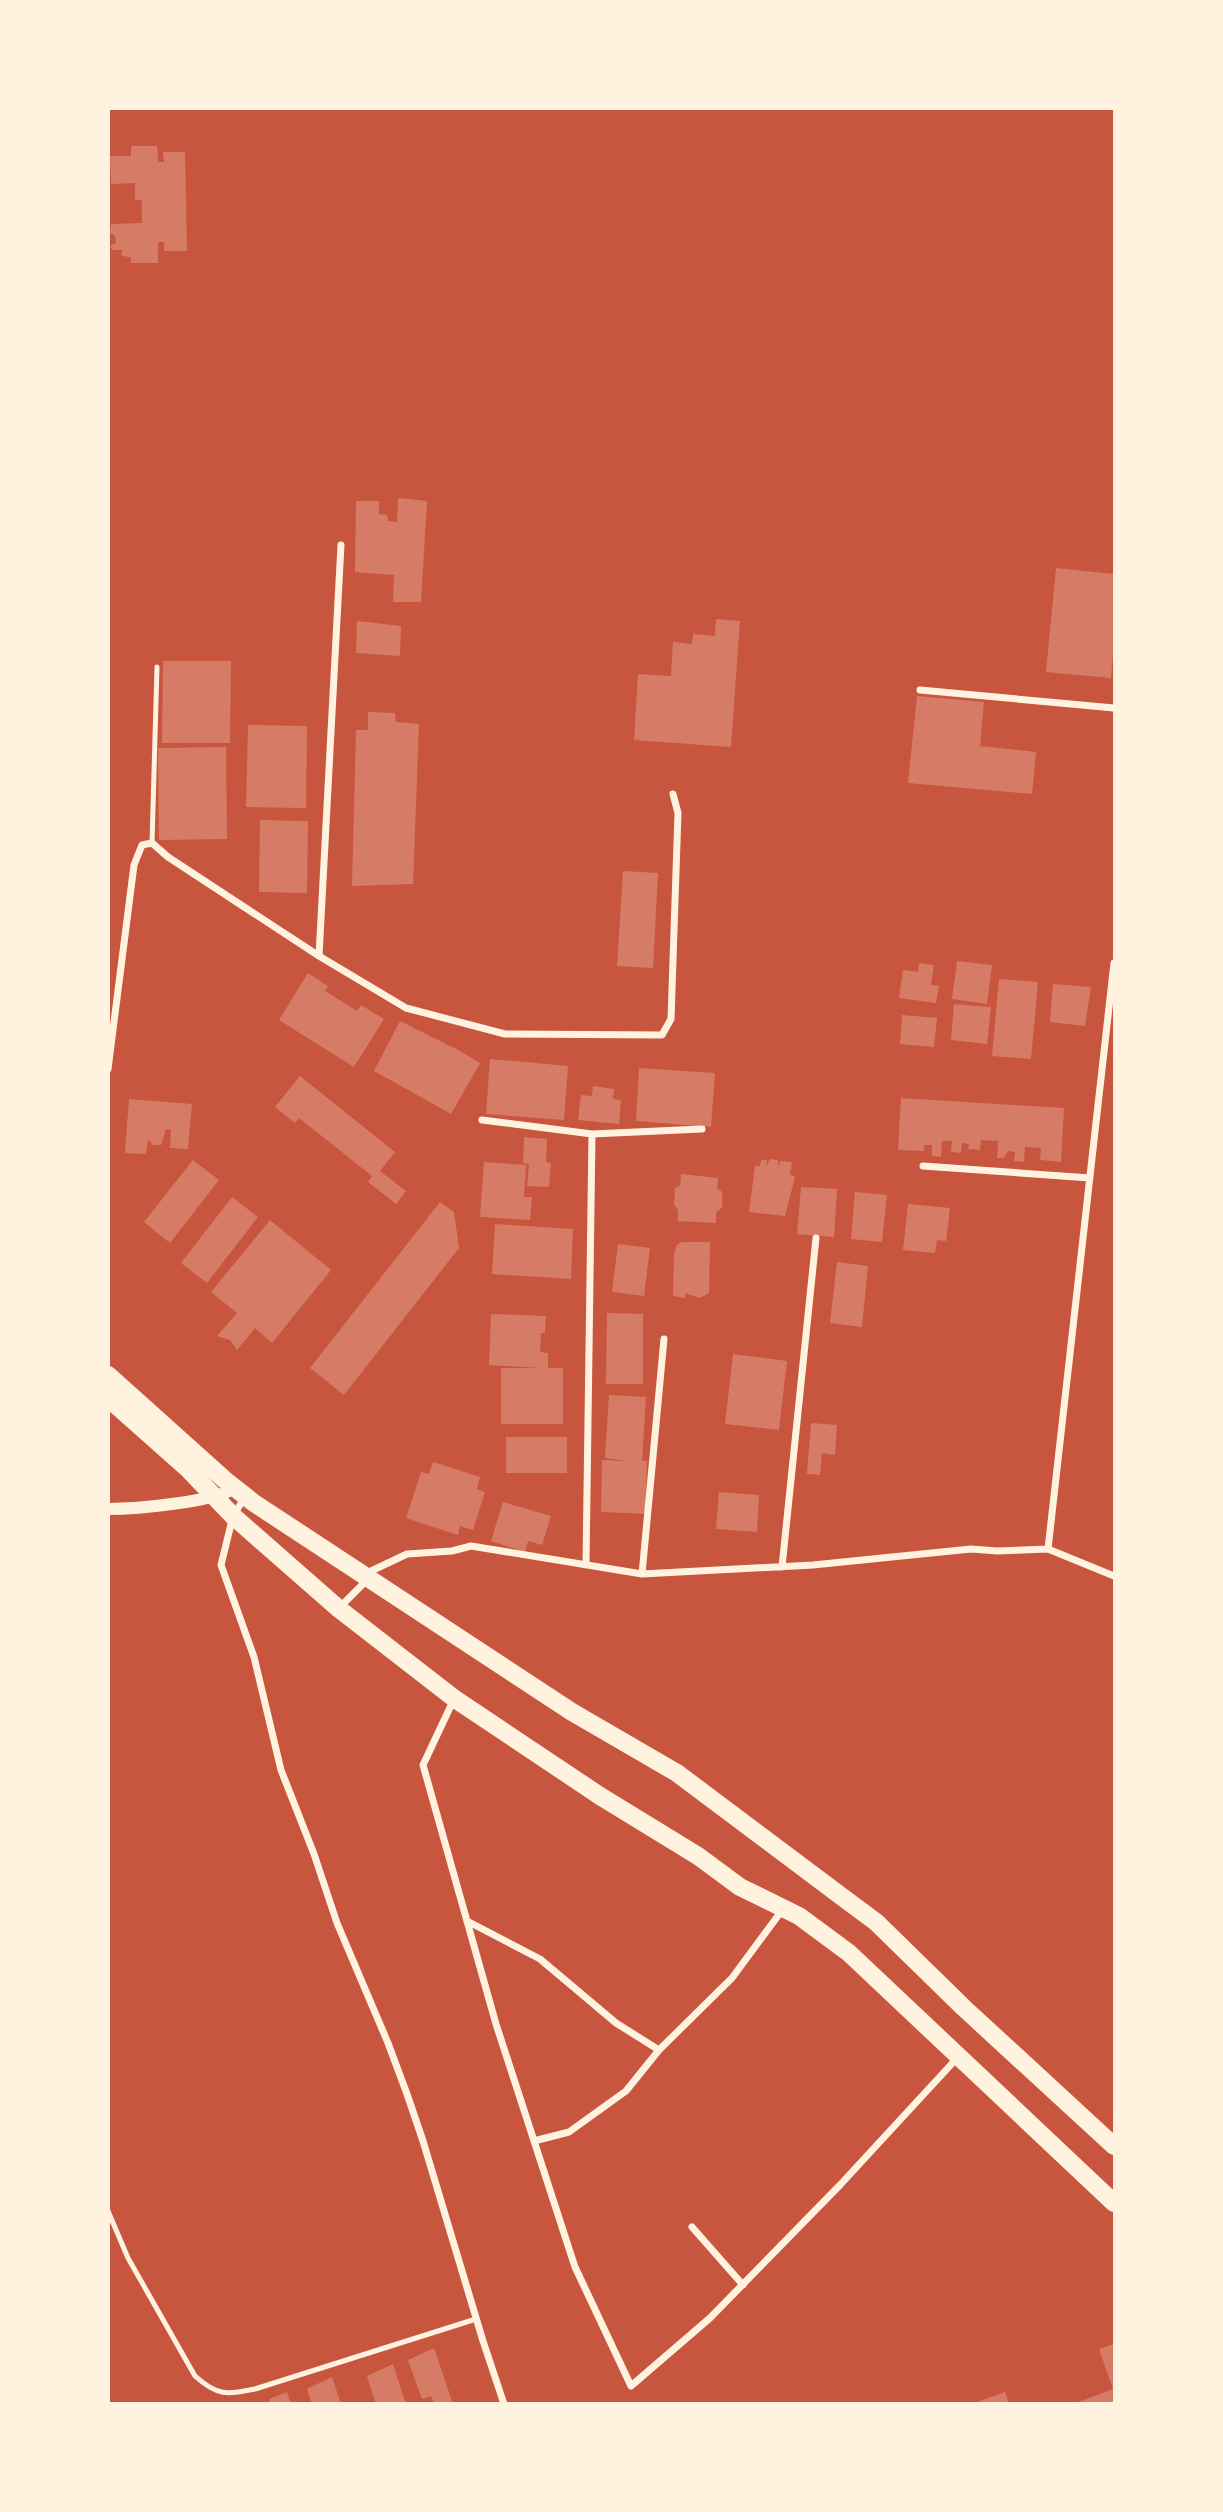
<svg xmlns="http://www.w3.org/2000/svg" width="1223" height="2512" font-family="Inter,sans-serif">
	<rect width="100%" height="100%" fill="#c8553d"/>
	<path fill="#d67c66" d="M131,146h26l1,16h6l-1,-10h22l2,99h-23v-9h-6v21h-27v-5l-10,-3 2,-5h-11l-2,-4 6,-3 -1,-7 -5,-3 1,-9 31,-1v-23h-7v-17l-24,1 -1,-28h21z
		M398,498l29,3 -6,101h-28l1,-27 -39,-3 1,-71h23v13l8,1 1,6 9,1z
		M1056,568l58,6v68l-3,36 -65,-6z
		M716,619l24,2 -9,126 -97,-7 4,-66 33,2 2,-34 19,2 1,-10 22,2z
		M357,621l44,5 -1,30 -44,-3z
		M163,661h68l-1,82h-68z
		M917,696l67,6 -4,44 56,6 -4,42 -124,-11z
		M368,712l27,1 1,9 23,2 -6,160 -61,2 4,-156h12z
		M248,725l59,1 -1,82 -60,-1z
		M226,747l1,92 -68,1 -1,-92z
		M260,820l48,1 -1,72 -48,-1z
		M623,871l35,2 -5,95 -36,-2z
		M957,961l35,4 -5,39 -35,-5z
		M919,963l15,2 -3,20 8,1 -3,17 -37,-5 4,-28 15,2z
		M308,973l20,13 -3,5 32,20 4,-6 23,14 -30,48 -75,-47z
		M999,979l39,3 -7,77 -39,-3z
		M1053,984l38,3 -6,39 -35,-4z
		M954,1004l37,3 -4,37 -36,-4z
		M902,1015l35,3 -3,29 -34,-3z
		M400,1021l58,29 22,13 -29,51 -77,-43z
		M490,1059l78,7 -4,54 -78,-6z
		M639,1068l76,5 -4,54 -75,-6z
		M300,1076l95,76 -15,19 26,20 -10,13 -28,-22 4,-6 -73,-58 -4,5 -20,-16z
		M593,1086l21,3 -1,10 8,1 -2,24 -41,-4 3,-25 11,1z
		M901,1098l163,10 -3,54 -21,-2 1,-12 -16,-1 -1,15 -10,-1 1,-9 -7,-1 -4,7h-7l1,-17 -17,-1 -1,10 -12,-1 1,-5 -7,-1 -1,10 -10,-1 1,-11h-10l-1,16 -9,-1v-11h-8v6l-26,-1z
		M129,1099l63,5 -4,45 -18,-1 1,-18 -5,-1 -5,16h-8l-5,-6 -2,15 -21,-1z
		M524,1137l23,2 -1,23 5,1 -2,24 -22,-1 2,-22 -6,-1z
		M770,1159l8,1 1,8 1,-7 12,1 -2,12 5,3 -10,39 -36,-4 6,-46h5l1,-6h6l-1,7z
		M193,1160l26,20 -49,63 -26,-21z
		M484,1162l42,3 -2,32h8l-2,23 -50,-3z
		M681,1174l37,4 -1,10 5,4v15l-6,6v10l-38,-2v-11l-4,-5 1,-17 5,-2z
		M801,1187l36,2 -3,48 -37,-3z
		M855,1192l32,3 -5,47 -31,-3z
		M232,1197l26,20 -51,66 -26,-20z
		M440,1202l14,10 5,36 -115,147 -34,-27z
		M908,1204l42,4 -4,33 -9,-1 -2,13 -32,-3z
		M270,1220l61,50 -59,73 -17,-15 -18,22 -7,-10 -13,-4 20,-23 -26,-21z
		M495,1224l78,5 -2,50 -79,-5z
		M682,1242h28l-1,51 -9,5 -15,-5v5l-12,-2 1,-43 3,-8z
		M618,1244l32,4 -6,48 -32,-4z
		M837,1262l31,4 -6,61 -32,-4z
		M607,1313l36,1v70h-37z
		M491,1314l55,2 -1,17h-4l-1,19 8,1v15h15v56h-62v-56h41l-53,-3z
		M733,1354l54,7 -8,69 -54,-6z
		M609,1395l37,2 -4,64h5l-2,53 -44,-2 1,-52 25,1 -22,-3z
		M811,1423l26,2 -2,30 -13,-2 -2,22 -13,-1z
		M506,1437h61v36h-61z
		M433,1462l47,15 -3,12 8,3 -12,38 -13,-4 -2,9 -52,-17 15,-46 8,2z
		M719,1492l40,3 -2,37 -41,-3z
		M503,1502l48,14 -9,29 -14,-4 -3,11 -34,-11z
		M1114,2344v60h-41l40,-15 -14,-40z
		M434,2348l19,56h-19l-3,-8 -9,3 -14,-39z
		M393,2364l13,40h-30l-9,-28z
		M332,2377l9,27h-29l-5,-15z
		M287,2392l4,12h-26l5,-3 -1,-2z
		M1005,2392l4,12h-35v-1z"/>
	<g fill="none" stroke-linecap="round" stroke-linejoin="round">
		<path stroke="#fff3e0" stroke-width="5" d="M152,843l5,-176
			M108,2211l20,47 67,118c22,20 32,19 60,13l221,-70"/>
		<path stroke="#fff3e0" stroke-width="7" d="M920,690l194,18
			M319,956l22,-411
			M108,1069l26,-204 8,-20 10,-2 16,14 151,99 87,52 99,26 157,1 9,-16 7,-206 -5,-19
			M482,1120l110,14 110,-5
			M923,1166l167,12
			M245,1497l-12,19 -12,49 33,92 27,113 33,84 23,69 51,120 19,51 16,47 60,200 21,63
			M1048,1549l66,-586
			M586,1565l6,-431
			M782,1567l34,-329
			M642,1574l22,-235
			M339,1608l29,-29 1,-7 38,-18 45,-3 19,-5 171,28 171,-9 158,-16 26,2 51,-2 66,27
			M454,1699l-31,66 73,259 79,243 56,119 79,-68 130,-133 119,-129
			M467,1921l73,38 76,64 43,27 -33,41 -57,41 -35,9
			M659,2050l73,-72 51,-69
			M692,2227l51,58"/>
		<path stroke="#fff3e0" stroke-width="12" d="M108,1509c26,0 108,-7 126,-21"/>
		<path stroke="#fff3e0" stroke-width="18" d="M108,1375l117,105 29,23 318,209 105,61 172,129 27,20 88,86 150,138
			M108,1398l80,71 45,47 106,93 116,90 145,97 98,60 42,31 59,29 50,37 265,250"/>
	</g>
	<rect width="1223" height="2512" fill="none" stroke="#fff3e0" stroke-width="220"/>
</svg>
